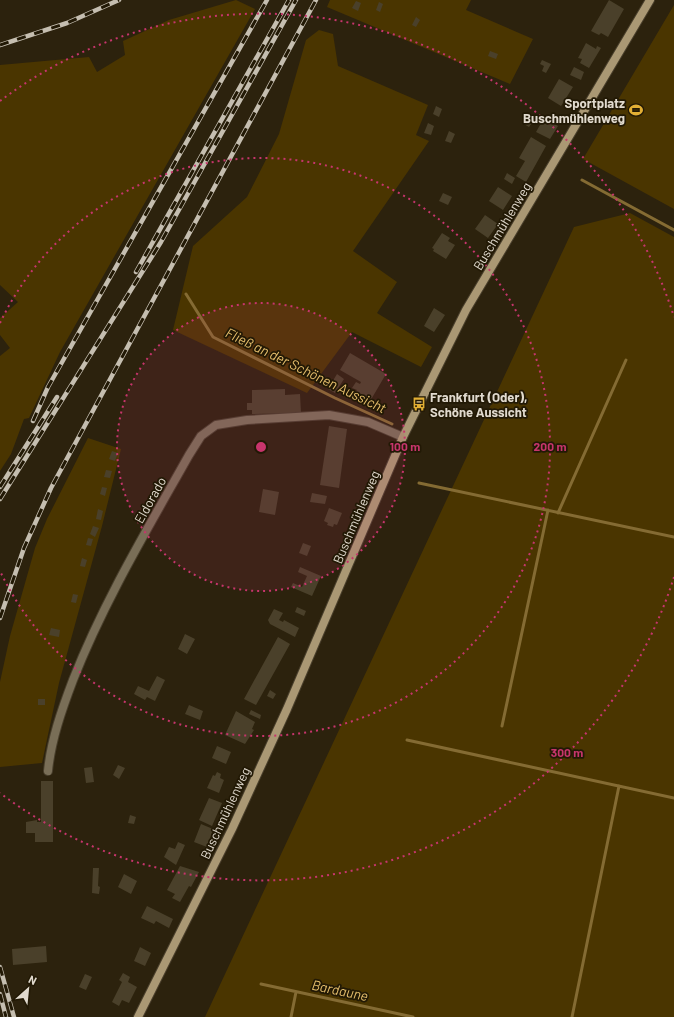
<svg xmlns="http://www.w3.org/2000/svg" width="674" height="1017" font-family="Barlow,sans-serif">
	<rect width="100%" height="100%" fill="#2c220d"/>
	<path fill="#4a3500" d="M236,0l19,9 -195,343 -31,66 -5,1 -13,35 -11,17v-115l10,-8 -10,-13v-17l18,-16 -18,-17v-220l89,-8 8,15 28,-17 -2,-14 46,-21z
		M330,0h141l-5,10 67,29 -23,45 -183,-77z
		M674,5v204l-91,-50z
		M319,30l14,4 5,32 90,39 -12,30 13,6 -76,110 44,31 -20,31 55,34 -11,20 -69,-35 -45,61 -134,-63 20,-84 54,-49 32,-63 27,-94z
		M630,213l44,24v780h-469l369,-790z
		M88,438l33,11 -19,77 -43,157 -17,80 -42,4v-85l10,-46 25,-88 12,-29z"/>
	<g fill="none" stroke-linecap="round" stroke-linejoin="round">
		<path stroke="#846b33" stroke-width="3" d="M582,180l92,50
			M186,294l27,43 122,61 57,26
			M419,483l255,54
			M558,513l68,-153
			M502,726l46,-216
			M407,740l267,58
			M261,984l152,33
			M291,1017l5,-25
			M572,1017l47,-231"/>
	</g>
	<path fill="#4a402a" d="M609,0l15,9 -16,28 -7,-4 -2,2 -8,-4z
		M356,1l5,2 -3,8 -6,-3z
		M379,2l4,2 -3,8 -4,-2z
		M416,17l4,3 -4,7 -4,-2z
		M586,43l10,6 1,-3 4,2 -12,20 -9,-5 2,-4 -4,-1z
		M490,51l8,3 -2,5 -8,-3z
		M542,60l9,4 -5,9 -4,-2 2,-5 -4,-2z
		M574,67l10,5 -3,8 -11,-5z
		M559,79l14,8 -12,19 -13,-8z
		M436,106l6,3 -3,8 -6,-3z
		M530,113l6,4 -7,10 -5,-3z
		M544,118l14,8 -8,13 -14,-7z
		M428,123l6,3 -3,9 -7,-2z
		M449,131l6,3 -4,9 -6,-2z
		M531,137l15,9 -20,36 -10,-6 9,-15 -6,-3z
		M507,173l8,5 -3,6 -8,-5z
		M498,187l14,9 -9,14 -14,-9z
		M443,193l9,4 -4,8 -9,-4z
		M485,215l13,9 -10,14 -13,-9z
		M442,233l8,5 -2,3 7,4 -9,14 -13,-8 1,-2 -2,-1z
		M434,308l11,7 -11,17 -10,-6z
		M350,353l36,21 -17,29 -15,-9 3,-4 -5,-2 4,-6 4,2 1,-2 -21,-12z
		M337,374l7,5 -9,14 -7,-4z
		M285,389v6l15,-1 1,19 -49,1v-4h-5v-7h5v-13z
		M329,426l18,3 -8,59 -19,-3z
		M112,451l6,2 -3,8 -6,-2z
		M106,470l6,1 -2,7 -6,-1z
		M102,487l5,1 -2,8 -5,-2z
		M263,489l16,3 -4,23 -16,-3z
		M312,493l15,3 -2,8 -15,-2z
		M329,508l13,5 -5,12 -3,-1 -1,3 -6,-2 1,-2 -4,-2z
		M98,509l5,2 -2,9 -5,-1z
		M93,526l6,2 -4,9 -5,-3z
		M88,538l5,1 -2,7 -5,-1z
		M303,543l8,3 -4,10 -8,-3z
		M82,558l5,2 -2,7 -5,-1z
		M300,567l21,9 -9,20 -21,-9 2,-4 9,4 5,-11 -9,-4z
		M73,594l5,1 -2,8 -5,-1z
		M297,607l9,4 -2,5 -9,-4z
		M274,609l9,4 -4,7 4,2 1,-2 15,8 -4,9 -25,-13 -2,-4z
		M51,628l9,2 -1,7 -10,-2z
		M185,634l10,5 -8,15 -9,-5z
		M278,637l12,7 -34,61 -12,-6z
		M157,676l8,4 -10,21 -8,-4 -2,3 -11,-6 4,-8 11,5z
		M270,690l6,4 -3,5 -6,-3z
		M38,699h7v6h-7z
		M189,705l14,6 -3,9 -15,-6z
		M251,710l10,5 -1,4 -11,-5z
		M236,711l19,11 -3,7 2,1 -9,14 -20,-9z
		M217,746l14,6 -5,12 -14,-6z
		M118,765l7,3 -6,11 -6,-4z
		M92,767l2,15 -8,1 -2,-15z
		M217,772l4,2 -1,4 4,2 -5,13 -12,-5 6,-13 2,1z
		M41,781h12v61h-18v-9h-9v-11l11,-2v2h4z
		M209,798l13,5 -10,23 -13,-6z
		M130,815l6,2 -2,7 -6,-1z
		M201,824l12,5 -6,18 -13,-5z
		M178,842l7,3 -9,20 -12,-8 5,-10 6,2z
		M180,866l19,6 -8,15 -2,-1 -9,16 -8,-4 3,-4 -8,-4z
		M93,868h6l-1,18 2,1 -1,7 -7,-1z
		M124,874l13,7 -6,13 -13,-7z
		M147,906l26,13 -4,9 -13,-7 -2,3 -13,-6z
		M46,946l1,16 -34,3 -1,-16z
		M140,947l11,6 -6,13 -11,-5z
		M123,973l7,4 -2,5 9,5 -8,16 -7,-3 -3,6 -7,-4 10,-20 -3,-2z
		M85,974l7,3 -6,13 -7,-3z"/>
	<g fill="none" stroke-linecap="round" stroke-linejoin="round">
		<g stroke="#493f2c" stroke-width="10">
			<path id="street" d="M48,771c3,-31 14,-62 25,-91 31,-79 75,-152 116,-225l12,-19 15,-11 31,-5 82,-5 39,7 35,15"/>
		</g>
		<g stroke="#493f2c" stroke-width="10">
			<path id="secondary" d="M138,1017l94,-188 55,-120 116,-272 63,-127 184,-310"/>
		</g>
		<use href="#street" stroke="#796e57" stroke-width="8"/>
		<use href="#secondary" stroke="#aa9874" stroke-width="8"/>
		<g stroke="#c5beb0" stroke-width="4.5">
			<path id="rail" d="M0,45l67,-22 52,-23
				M136,272l153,-272
				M33,421l15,-34 219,-387
				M0,487l57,-90
				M0,499l161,-257 135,-242
				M0,618l24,-70 27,-60 265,-488
				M0,967l14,50
				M0,994l6,23"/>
		</g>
		<use href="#rail" stroke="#221905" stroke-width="3" stroke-dasharray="9" stroke-linecap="butt"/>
	</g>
	<circle cx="261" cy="447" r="144" fill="#c7356c" fill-opacity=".12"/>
	<g fill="none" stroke="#c7356c" stroke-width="2" stroke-dasharray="2 4">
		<circle cx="261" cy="447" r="144"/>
		<path d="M0 323A289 289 0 1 1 0 571"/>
		<path d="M674 577A433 433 0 0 1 0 793M0 101A433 433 0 0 1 674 317"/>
	</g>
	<defs>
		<g id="stadium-bare" transform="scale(1.08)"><path d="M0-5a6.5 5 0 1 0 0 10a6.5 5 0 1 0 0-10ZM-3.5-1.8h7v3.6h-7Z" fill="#e2af34" stroke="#221905" stroke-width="2.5" paint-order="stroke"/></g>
		<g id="bus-bare" transform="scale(1.08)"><path d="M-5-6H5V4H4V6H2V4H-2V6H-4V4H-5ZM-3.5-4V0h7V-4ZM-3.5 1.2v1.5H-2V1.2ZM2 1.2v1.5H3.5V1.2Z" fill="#e2af34" stroke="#221905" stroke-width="2.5" paint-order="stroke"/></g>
	</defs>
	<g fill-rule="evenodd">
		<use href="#stadium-bare" x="636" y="110"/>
		<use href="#bus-bare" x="419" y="404"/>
	</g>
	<g text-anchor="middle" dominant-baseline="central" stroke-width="3.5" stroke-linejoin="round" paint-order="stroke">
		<g font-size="13" font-weight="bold" fill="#e1dace" stroke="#221905" text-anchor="end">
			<text x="625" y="103">Sportplatz<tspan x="625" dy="15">Buschmühlenweg</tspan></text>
			<text x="430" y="397" text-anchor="start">Frankfurt (Oder),<tspan x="430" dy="15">Schöne Aussicht</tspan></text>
		</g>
		<g font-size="13" fill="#e1dace" stroke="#221905">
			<text transform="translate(502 226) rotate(-59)">Buschmühlenweg</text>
			<text transform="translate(150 500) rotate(-61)">Eldorado</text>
			<text transform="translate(356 517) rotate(-67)">Buschmühlenweg</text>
			<text transform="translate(225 813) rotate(-65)">Buschmühlenweg</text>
		</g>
		<g font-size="14" font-style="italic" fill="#e5be6c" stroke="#221905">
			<text transform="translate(306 370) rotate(26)">Fließ an der Schönen Aussicht</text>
			<text transform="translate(340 990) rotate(12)">Bardaune</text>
		</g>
	</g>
	<circle cx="261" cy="447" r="6" fill="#c7356c" stroke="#221905" stroke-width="2"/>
	<g font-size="12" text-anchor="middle" font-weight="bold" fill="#c7356c" stroke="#221905" stroke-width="3.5" stroke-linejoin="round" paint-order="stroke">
		<text x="405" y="451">100 m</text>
		<text x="550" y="451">200 m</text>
		<text x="567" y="757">300 m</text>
	</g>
	<g transform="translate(28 989) rotate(27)" stroke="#221905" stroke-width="3" paint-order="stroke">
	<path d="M0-3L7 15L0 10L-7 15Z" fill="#e1dace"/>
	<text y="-6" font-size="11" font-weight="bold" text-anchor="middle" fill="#e1dace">N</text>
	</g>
</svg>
